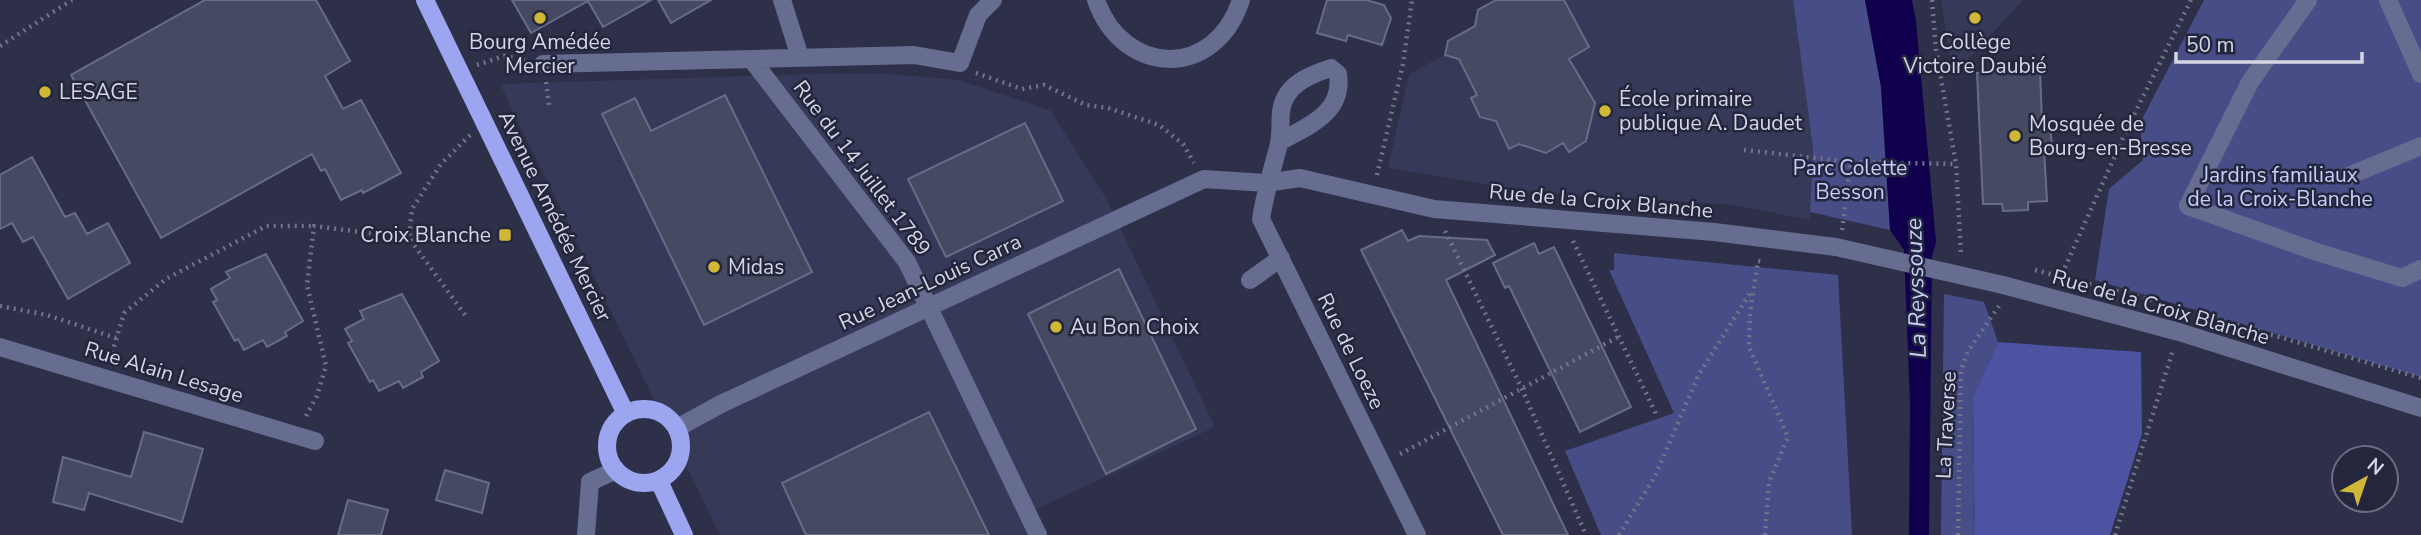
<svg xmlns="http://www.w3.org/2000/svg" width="2421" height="535" font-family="'Nunito Sans',sans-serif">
	<rect width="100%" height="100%" fill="#2d3048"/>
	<path fill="#363a58" d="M1496,0h297l20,148 -4,72 -76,-15 -198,-13 -147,-24 21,-94 36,-19 3,-14 27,-15 3,-16z
		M1941,0h82l-57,62 -16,-2z
		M814,74h76l68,6 93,31 56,89 108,227 -188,86 9,22h-316l-220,-451z"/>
	<path fill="#484d87" d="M1793,0h72l16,87 9,143 -80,-18 3,-64z
		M2204,0h217v377l-326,-97 14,-91 34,-29 -3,-37z
		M1614,253l224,22 14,260h-251l-36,-84 109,-38 -65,-143h5z
		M1944,294l40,8 14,40 -25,54 2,139h-34z"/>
	<path fill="#4d52a1" d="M1998,342l143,10 1,82 -32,101h-135l-2,-139z"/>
	<path fill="#11004d" d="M1865,0h47l4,21 20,221 -4,15 -3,278h-20l1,-131 -6,-154 -14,-20 -9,-143z"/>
	<path fill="#454962" stroke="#686c88" stroke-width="2" d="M205,0h111l34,61 -25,15 18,33 18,-9 40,73 -38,20 -1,-3 -21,10 -16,-31 -4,2 -9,-17 -151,84 -90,-163z
		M512,0h139l-48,27 -15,-26 -57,32z
		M658,0h53l-40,23z
		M1327,0h39l18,5 7,13 -9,27 -34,-10 -2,6 -29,-8z
		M1496,0h68l25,47 -20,12 26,44 -9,38 -17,11 -6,-9 -17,10 -27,-9 -10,5 -13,-28 -16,-4 -9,-19 6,-3 -18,-36 -14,-4 3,-14 27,-15 3,-16z
		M2040,70l2,53 8,-1 2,26 -8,1 3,52 -19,1v8l-25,1 -1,-7h-19l-6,-131z
		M725,95l87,177 -108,53 -102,-211 33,-16 16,33z
		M1025,123l38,78 -117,56 -38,-78z
		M32,157l33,60 10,-4 12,21 21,-11 22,40 -62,36 -35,-62 -10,5 -11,-19 -12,6v-54z
		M1402,230l6,11 11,-5 68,4 8,15 -49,25 122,255h-65l-142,-285z
		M1534,243l5,11 15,-7 77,160 -51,25 -71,-146 -4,2 -12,-25z
		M266,254l37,67 -18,11 2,4 -20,11 -4,-7 -19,10 -6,-11 -3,2 -22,-39 4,-2 -6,-11 19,-11 -4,-6z
		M1119,269l77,160 -90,45 -78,-160z
		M402,294l37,67 -18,11 2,5 -20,11 -4,-7 -20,10 -6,-11 -3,2 -22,-39 4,-2 -7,-12 19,-10 -4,-8z
		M929,412l60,123h-183l-24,-52z
		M144,432l59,17 -21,73 -93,-29 -5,17 -31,-8 10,-45 68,20z
		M445,470l44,13 -7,30 -46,-13z
		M348,500l40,10 -7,25h-43z"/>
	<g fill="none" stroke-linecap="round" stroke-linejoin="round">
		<path stroke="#727589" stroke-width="4.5" stroke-dasharray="2 5" stroke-linecap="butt" d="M1932,0l4,50 20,114 5,90
			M0,46l72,-46
			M477,65l27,-9 21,4
			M976,73l46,16 22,-4 42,20 22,3 51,17 24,19 11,19
			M546,82l3,23
			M1744,150l107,12
			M1377,175l26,-111 9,-64
			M1842,230l9,-68 105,2
			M1445,231l76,156 65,148
			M1573,241l83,173
			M2035,270l117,30
			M2062,274l65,-145 64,-129
			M0,306l47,9 69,23
			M465,315l-56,-77 3,-29 29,-45 29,-29
			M2217,319l204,59
			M110,360l14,-47 42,-34 100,-53h48
			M306,416l11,-20 9,-30 -19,-81 7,-59 95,12
			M1400,454l218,-117
			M1619,535l36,-59 44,-102 53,-84
			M1765,535l4,-53 19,-45 -39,-90 1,-34 8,-52 7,1
			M1958,535l3,-165 7,-19 33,-48
			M2115,535l58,-185"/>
		<path stroke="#676d91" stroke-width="18" d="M782,0l18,57
			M1096,0c27,77 119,80 145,0
			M2308,0l-58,82 -62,124 129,46 85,26 19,-9
			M2388,0l33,74
			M752,60l155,202 131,273
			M543,64l371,-9 46,8 18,-48 15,-15
			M1279,142c29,-16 65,-29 59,-68l-7,-6c-22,7 -47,17 -50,44 -1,10 0,22 -2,32 -7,26 -14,49 -18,75l156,316
			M2348,176l73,-30
			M1250,280l31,-22
			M0,347l315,94
			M677,428l44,-24 483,-225 62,4 34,-5 134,31 280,23 122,15 167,38 176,47 242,76
			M586,535l4,-53 26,-12"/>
		<path stroke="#9ca5ef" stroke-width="18" d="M425,0l201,414
			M607 446a37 37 0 1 1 74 0a37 37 0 1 1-74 0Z
			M659,481l25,54"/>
	</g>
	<g fill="#d0b836" stroke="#23263d" stroke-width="2.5">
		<circle cx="540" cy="18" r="7"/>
		<circle cx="1975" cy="18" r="7"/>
		<circle cx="45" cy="92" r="7"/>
		<circle cx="1605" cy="111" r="7"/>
		<circle cx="2015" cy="136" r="7"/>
		<rect x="498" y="228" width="14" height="14" rx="3.5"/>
		<circle cx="714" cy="267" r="7"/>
		<circle cx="1056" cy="327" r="7"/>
	</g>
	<g text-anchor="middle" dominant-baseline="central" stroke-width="5" stroke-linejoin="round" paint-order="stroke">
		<g font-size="21" fill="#d4d6e6" stroke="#23263d" text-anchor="start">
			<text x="540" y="42" text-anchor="middle">Bourg Amédée<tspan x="540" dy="24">Mercier</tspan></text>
			<text x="1975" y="42" text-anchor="middle">Collège<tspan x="1975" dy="24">Victoire Daubié</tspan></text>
			<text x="59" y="92">LESAGE</text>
			<text x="1619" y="99">École primaire<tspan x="1619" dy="24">publique A. Daudet</tspan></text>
			<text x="2029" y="124">Mosquée de<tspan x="2029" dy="24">Bourg-en-Bresse</tspan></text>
			<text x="491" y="235" text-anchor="end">Croix Blanche</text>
			<text x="728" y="267">Midas</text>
			<text x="1070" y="327">Au Bon Choix</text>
		</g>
		<g font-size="21" fill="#d4d6e6" stroke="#23263d">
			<text transform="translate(862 168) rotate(53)">Rue du 14 Juillet 1789</text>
			<text transform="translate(1601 201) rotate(5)">Rue de la Croix Blanche</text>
			<text transform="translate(555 216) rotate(64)">Avenue Amédée Mercier</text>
			<text transform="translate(930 282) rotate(-25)">Rue Jean-Louis Carra</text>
			<text transform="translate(2161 307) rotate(16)">Rue de la Croix Blanche</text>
			<text transform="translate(1351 351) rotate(64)">Rue de Loeze</text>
			<text transform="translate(164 372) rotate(17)">Rue Alain Lesage</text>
			<text transform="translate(1946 425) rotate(-87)">La Traverse</text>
		</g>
		<g font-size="21" fill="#c7cefb" stroke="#23263d">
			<text x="1850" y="168">Parc Colette<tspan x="1850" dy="24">Besson</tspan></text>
			<text x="2280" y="175">Jardins familiaux<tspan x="2280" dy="24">de la Croix-Blanche</tspan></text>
		</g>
		<g font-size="23" font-style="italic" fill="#c8cffc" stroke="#23263d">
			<text transform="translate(1916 288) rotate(-92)">La Reyssouze</text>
		</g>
	</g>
	<g transform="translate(2365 479) rotate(40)"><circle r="33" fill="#23263d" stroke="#6a6c81" stroke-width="2"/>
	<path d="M0-5L12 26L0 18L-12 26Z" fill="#d0b836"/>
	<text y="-10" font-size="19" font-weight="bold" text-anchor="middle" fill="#d4d6e6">N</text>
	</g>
	<path d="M2176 52v10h186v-10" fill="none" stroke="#d4d6e6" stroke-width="3.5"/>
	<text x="2186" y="52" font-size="21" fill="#d4d6e6" stroke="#23263d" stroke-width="5" paint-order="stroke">50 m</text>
</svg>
